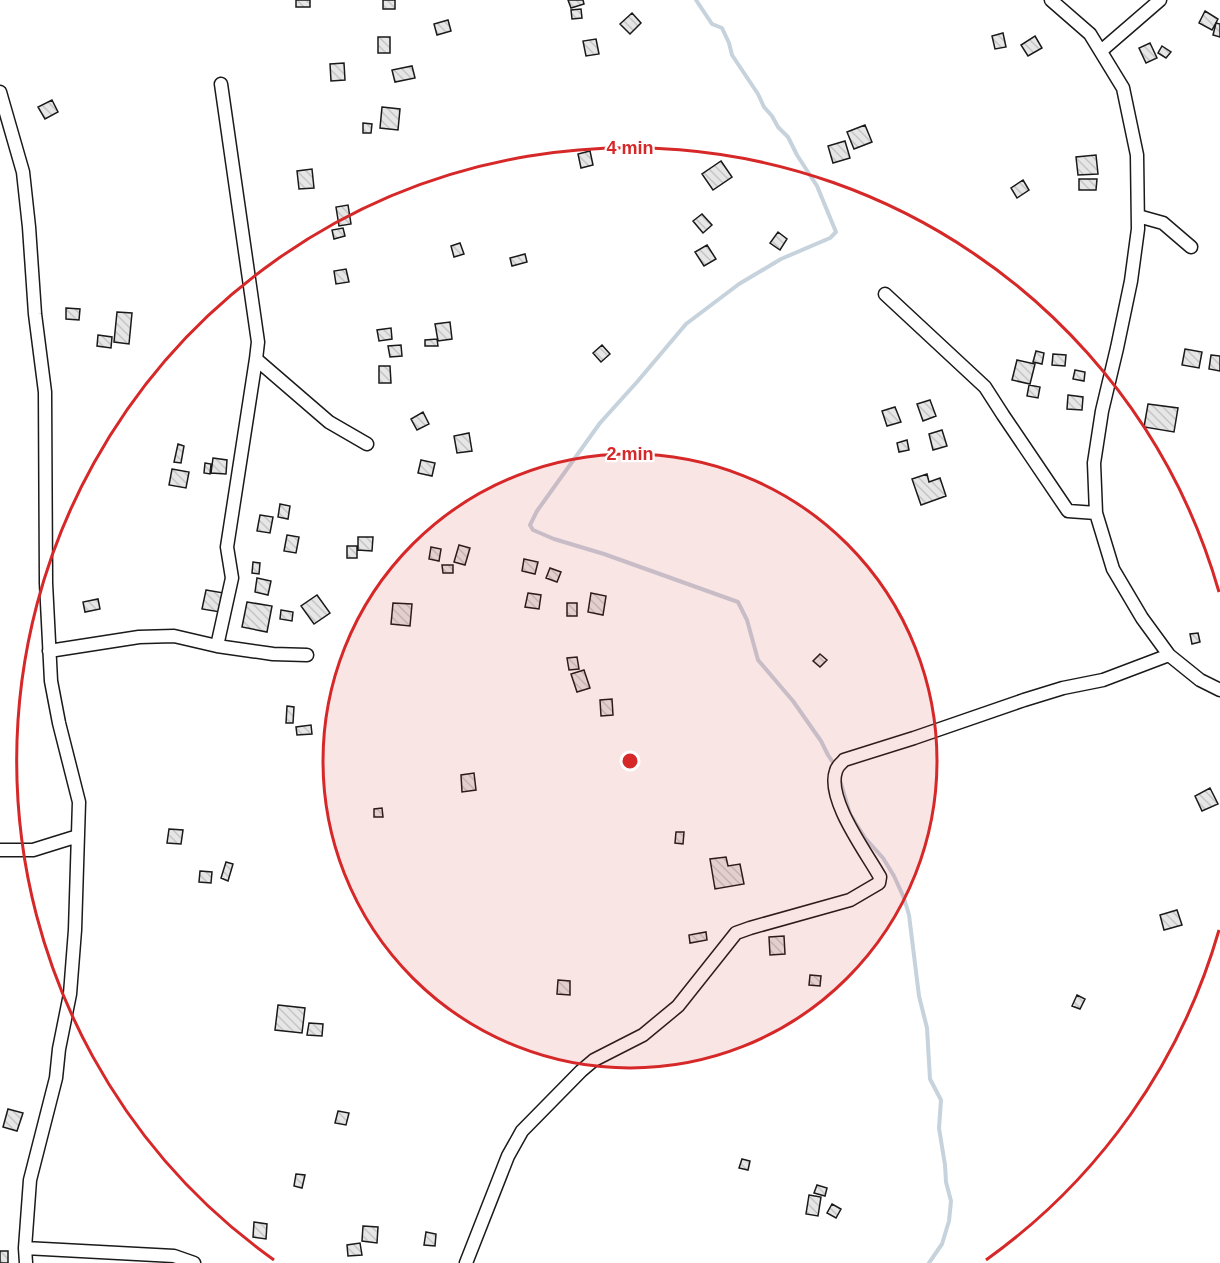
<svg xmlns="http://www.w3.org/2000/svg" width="1220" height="1263" font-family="Helvetica,sans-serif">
	<defs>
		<pattern id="building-back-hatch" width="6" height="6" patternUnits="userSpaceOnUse" patternTransform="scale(1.5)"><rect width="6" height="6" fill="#e6e6e6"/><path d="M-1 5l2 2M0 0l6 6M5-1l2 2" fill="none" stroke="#c5c5c5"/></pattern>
	</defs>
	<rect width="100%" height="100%" fill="#fff"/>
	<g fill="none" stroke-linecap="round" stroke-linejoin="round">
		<path stroke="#c6d2dc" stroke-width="4" d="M696,0l16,24 10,4 7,15 3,12 26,39 6,13 8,9 6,11 10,10 9,18 20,31 19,46 -6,6 -49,21 -42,25 -53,40 -49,58 -37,41 -63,88 -7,14 3,5 21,9 50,15 134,48 9,18 11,40 35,41 28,40 7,14 8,12
			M840,780l10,34 15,24 18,20 11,18 10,22 5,17 10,81 8,32 3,51 11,21 -2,28 6,37 1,17 5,19 -2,20 -7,23 -13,19"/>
	</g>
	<path fill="url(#building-back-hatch)" stroke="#1a1a1a" stroke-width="1.5" d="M296,0h14v7h-14z
		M383,0h12v9h-12z
		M568,0h15l1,4 -13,4z
		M581,9l1,9 -10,1 -1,-9z
		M1205,11l13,8 -6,11 -13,-7z
		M632,13l9,10 -11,11 -10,-10z
		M448,20l3,11 -14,4 -3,-11z
		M1216,23l4,1v13l-7,-2z
		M1003,33l3,14 -11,2 -3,-13z
		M1035,36l7,12 -14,8 -7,-11z
		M378,37h12v16h-12z
		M596,39l3,15 -13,2 -3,-15z
		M1150,43l7,15 -11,5 -7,-15z
		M1162,46l9,6 -5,6 -8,-5z
		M344,63l1,17 -14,1 -1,-17z
		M412,66l3,12 -20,4 -3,-12z
		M52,100l6,12 -13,7 -7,-12z
		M382,107l18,2 -2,21 -18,-2z
		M363,123l9,1 -1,9h-8z
		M865,125l7,17 -18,7 -7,-17z
		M845,141l5,17 -17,5 -5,-17z
		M590,151l3,14 -12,3 -3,-14z
		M1096,155l2,19 -20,1 -2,-18z
		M721,161l11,16 -19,13 -11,-16z
		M312,169l2,19 -15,1 -2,-18z
		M1079,179h18l-1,11h-17z
		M1023,180l6,10 -12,8 -6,-10z
		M348,205l3,19 -12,2 -3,-19z
		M702,214l10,11 -9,8 -10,-12z
		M343,228l2,8 -11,3 -2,-9z
		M778,232l9,7 -7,11 -10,-7z
		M460,243l4,11 -10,3 -3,-11z
		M707,245l9,14 -12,7 -9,-14z
		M525,254l2,8 -15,4 -2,-8z
		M346,269l3,13 -13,2 -2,-13z
		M66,308l14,1 -1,11 -13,-1z
		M117,312l15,1 -3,31 -15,-2z
		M450,322l2,17 -14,2 -3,-17z
		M391,328l1,11 -13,2 -2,-11z
		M98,335l14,2 -1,11 -14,-2z
		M437,339l1,7h-13v-6z
		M401,345l1,11 -12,1 -2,-11z
		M602,345l8,9 -9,8 -8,-9z
		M1185,349l17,3 -3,16 -17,-3z
		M1036,351l8,2 -2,11 -9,-2z
		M1053,354l13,1 -1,11 -13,-1z
		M1211,355l9,1v15l-11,-2z
		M1017,360l18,4 -5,20 -18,-4z
		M379,366h11l1,17h-12z
		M1075,370l10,2 -1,9 -11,-2z
		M1029,385l11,2 -2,11 -11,-2z
		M1068,395l15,2 -1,13 -15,-1z
		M930,400l6,16 -13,5 -6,-17z
		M1148,404l30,4 -4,24 -30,-5z
		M895,407l6,15 -14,4 -5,-15z
		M423,412l6,12 -12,6 -6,-11z
		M942,430l5,16 -14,4 -4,-16z
		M469,433l3,18 -15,2 -3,-17z
		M907,440l2,10 -10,2 -2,-9z
		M178,444l6,2 -3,17 -7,-1z
		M213,458l14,2 -1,14 -15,-1z
		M421,460l14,3 -3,13 -14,-3z
		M205,463l6,1 -1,10 -6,-1z
		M172,469l17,3 -3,16 -17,-3z
		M927,474l2,8 11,-4 6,18 -25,9 -9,-26z
		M280,504l10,2 -2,13 -10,-2z
		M260,515l13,2 -3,16 -13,-2z
		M287,535l12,2 -3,16 -12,-2z
		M358,537h15l-1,14 -14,-1z
		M459,545l11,3 -5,17 -11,-3z
		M347,546h10v12h-10z
		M431,547l10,2 -2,12 -10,-2z
		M524,559l14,3 -3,12 -13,-3z
		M253,562l7,1 -1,11 -7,-1z
		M442,565h11v8h-10z
		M550,568l11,4 -4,10 -11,-4z
		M257,578l14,3 -3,14 -13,-3z
		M206,590l18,3 -4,19 -18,-3z
		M528,593l13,2 -2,14 -14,-2z
		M591,593l15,3 -3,19 -15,-3z
		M317,595l13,18 -16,11 -13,-18z
		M98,599l2,10 -15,3 -2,-10z
		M247,602l25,4 -5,26 -25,-5z
		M393,603l19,1 -2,22 -19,-2z
		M567,603h10v13h-10z
		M281,610l12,2 -1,9 -12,-2z
		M1198,633l2,9 -8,2 -2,-10z
		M820,654l7,6 -7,7 -7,-6z
		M577,657l2,12 -10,1 -2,-12z
		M584,670l6,18 -13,4 -6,-18z
		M612,699l1,16 -12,1 -1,-16z
		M287,706l7,1 -1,16h-7z
		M311,725l1,9 -15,1 -1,-8z
		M474,773l2,17 -14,2 -1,-17z
		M1210,788l8,16 -16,7 -7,-15z
		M382,808l1,9h-9v-8z
		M169,829l14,1 -2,14 -14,-1z
		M676,832h8l-1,12 -8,-1z
		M726,857l2,9 12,-2 4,20 -29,5 -5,-30z
		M226,862l7,2 -5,17 -7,-3z
		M200,871l12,1 -1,11 -12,-1z
		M1177,910l5,15 -18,5 -4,-15z
		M706,932l1,8 -17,3 -1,-8z
		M784,936l1,18 -15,1 -1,-18z
		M810,975l11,1 -1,10 -11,-1z
		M558,980l12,1v14l-13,-1z
		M1077,995l8,4 -5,10 -8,-3z
		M278,1005l27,3 -3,25 -27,-3z
		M309,1023l14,1 -1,12 -15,-1z
		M8,1109l15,4 -6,18 -14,-4z
		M338,1111l11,2 -3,12 -11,-2z
		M742,1159l8,2 -2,9 -9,-2z
		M296,1174l9,1 -3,13 -8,-2z
		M817,1185l10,3 -2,8 -11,-3z
		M809,1195l12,2 -3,19 -12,-2z
		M832,1204l9,5 -5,9 -9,-5z
		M254,1222l13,2 -1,15 -13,-2z
		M363,1226l15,1 -1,16 -15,-2z
		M426,1232l10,2 -1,12 -11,-1z
		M360,1243l2,12 -14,1 -1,-11z
		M0,1251h8v12h-8z"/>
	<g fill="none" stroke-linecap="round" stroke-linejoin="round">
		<g stroke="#1a1a1a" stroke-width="15">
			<path id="street" d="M1051,0l39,34 33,54 14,67 1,74 -7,52 -14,67 -15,63 -8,52 2,50 17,56 29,49 27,37 31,25 20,10
				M1101,51l59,-51
				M0,92l23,80 6,55 6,87 10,78 1,191 5,98 8,42 20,79 -4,128 -5,64 -11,55 -3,29 -26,102 -5,68 1,15
				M1138,216l25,7 28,24
				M885,294l100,93 18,28 65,96 28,2
				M256,359l73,63 38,22
				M217,646l15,-68 -5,-31 29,-188 2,-17 -37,-258
				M49,651l90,-14 35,-1 43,10 56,8 34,1
				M0,850h33l45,-14
				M25,1248l149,8 20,7
				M466,1263l42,-107 14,-25 59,-60 13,-11 49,-25 35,-29 58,-73 14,-5 100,-28 29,-17 1,-6c-14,-25 -54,-78 -44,-106 1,-5 5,-7 8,-11l70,-22 110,-38 39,-12 40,-8 66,-25"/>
		</g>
		<use href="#street" stroke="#fff" stroke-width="12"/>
	</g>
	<circle cx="630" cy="761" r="307" fill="#d62828" fill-opacity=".12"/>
	<g fill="none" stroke="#d62828" stroke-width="3">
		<circle cx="630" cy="761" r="307"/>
		<path d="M1219 930A613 613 0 0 1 986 1260M274 1260A613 613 0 1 1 1219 592"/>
	</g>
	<circle cx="630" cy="761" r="9" fill="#d62828" stroke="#fff" stroke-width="3"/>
	<g font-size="18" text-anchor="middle" font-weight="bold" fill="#d62828" stroke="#fff" stroke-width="4.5" stroke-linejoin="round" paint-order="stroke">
		<text x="630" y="154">4 min</text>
		<text x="630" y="460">2 min</text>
	</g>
</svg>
